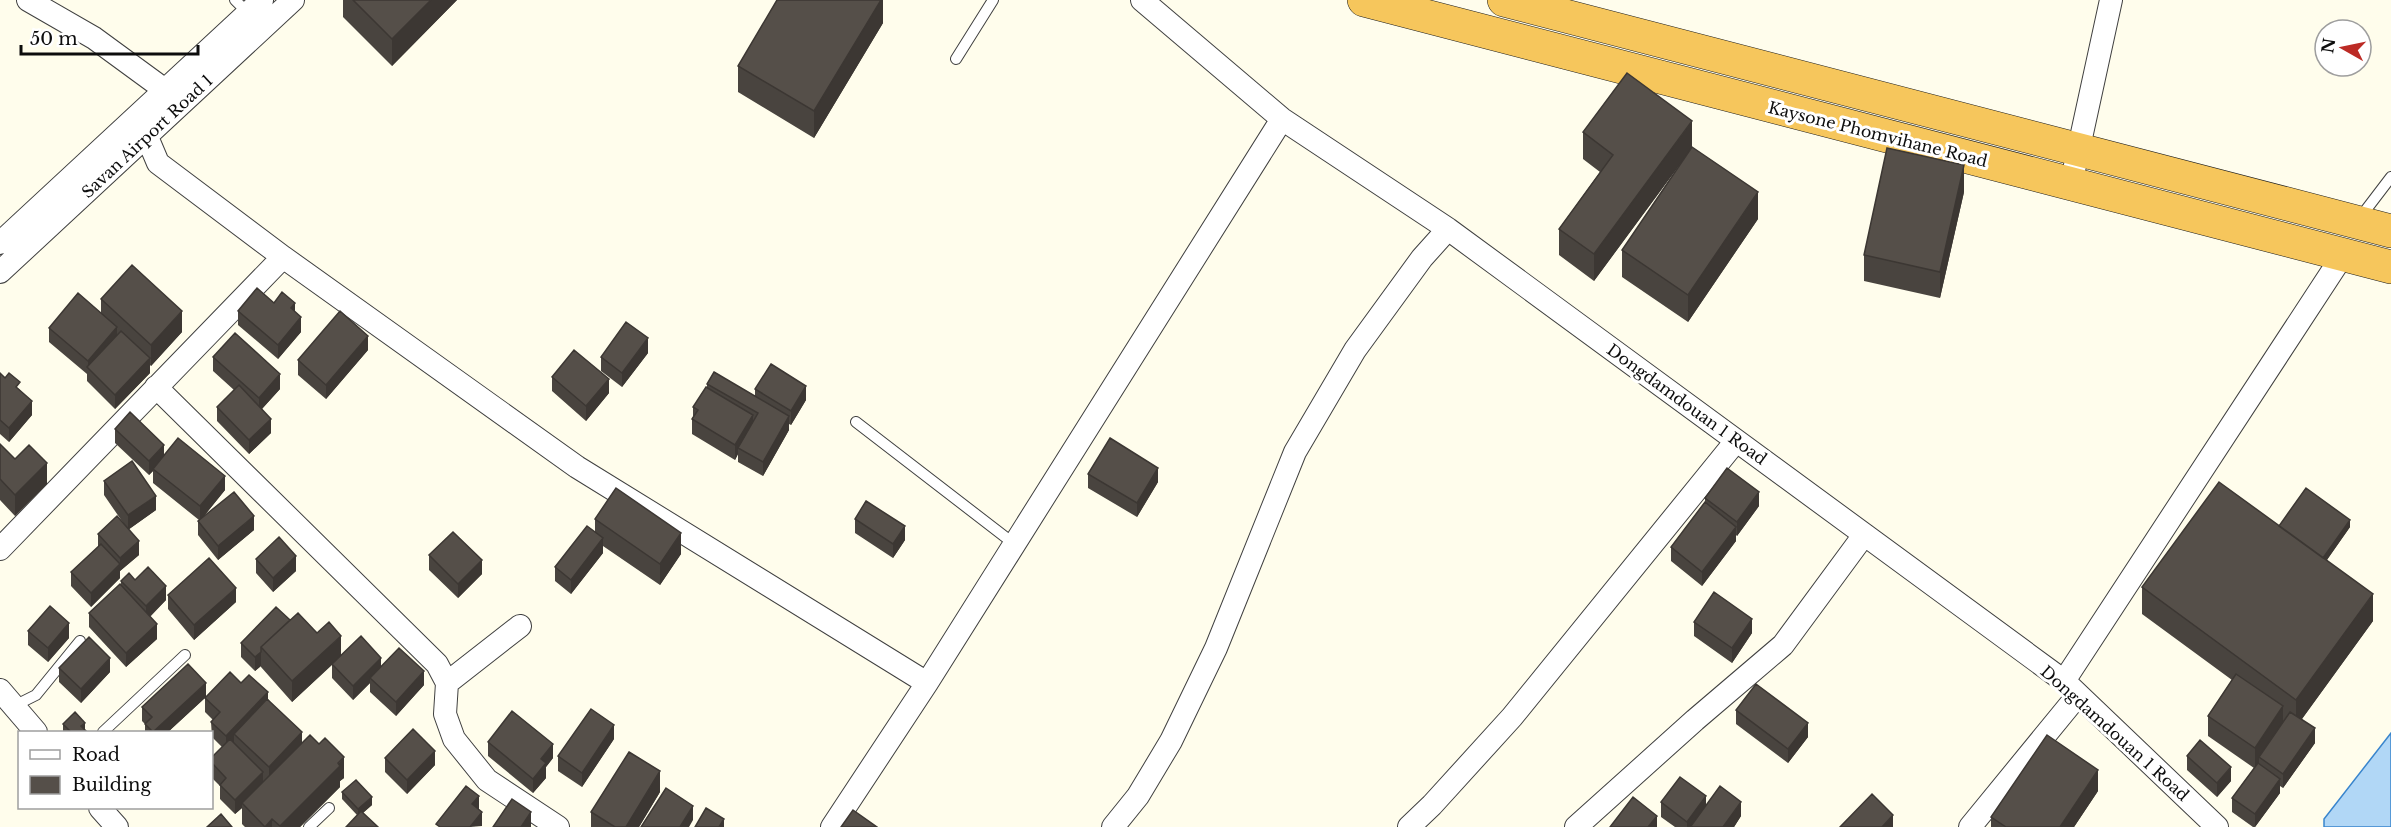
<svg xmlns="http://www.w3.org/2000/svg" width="2391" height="827" font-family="'Libre Baskerville',serif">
	<rect width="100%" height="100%" fill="#fffdec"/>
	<path fill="#b1d7f6" stroke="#3985cd" stroke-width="1.5" d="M2391,733v94h-67v-8z"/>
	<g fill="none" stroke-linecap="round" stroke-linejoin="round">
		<g stroke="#404040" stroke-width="12">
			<path id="service" d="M235,0l15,15
				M956,59l37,-59
				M2359,219l32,-42
				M856,422l157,121
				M14,706l22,-11 44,-54
				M103,732l82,-77
				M309,827l20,-19"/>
		</g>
		<g stroke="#404040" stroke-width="24">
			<path id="minor" d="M28,0l66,38 71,52
				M1142,0l140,119 166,110 616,452 153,146
				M147,137l11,26 125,94
				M2071,184l40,-184
				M0,243l262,-243
				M0,272l293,-272
				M156,387l281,277 10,19 -2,31 9,25 33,41 71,47
				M0,549l283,-292 294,210 350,216
				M2064,681l279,-426
				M447,683l73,-57
				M0,690l36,42
				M100,808l17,19
				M832,827l95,-144 355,-564
				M1113,827l25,-31 33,-55 45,-93 79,-196 60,-102 67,-92 26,-29
				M1409,827l23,-22 80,-88 224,-276
				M1576,827l119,-107 88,-75 81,-110
				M1970,827l108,-132"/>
		</g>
		<g stroke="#1e1e1e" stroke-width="34">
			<path id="trunk" d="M1364,0l1027,267
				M1504,0l887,231"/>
		</g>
		<use href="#service" stroke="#fff" stroke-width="10"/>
		<use href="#minor" stroke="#fff" stroke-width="22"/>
		<use href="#trunk" stroke="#f6c65c" stroke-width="33"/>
	</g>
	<path fill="#49443f" d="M343,0h114l-65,66 -49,-49z
		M883,0v23l-69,115 -76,-46v-26z
		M1583,132l109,16 -98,133 -35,-26v-26l41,-57 -17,-13z
		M1964,192l-24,106 -76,-17v-26z
		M1758,219l-70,103 -66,-45v-27z
		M101,299l81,33 -31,34 -1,-1v8l-35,36 -28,-28v-7l-38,-32v-14l52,-15z
		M274,303l21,9 6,20 -23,27 -40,-34v-14z
		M368,350l-42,49 -28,-24v-15z
		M648,353l-26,34 -21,-16v-14z
		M213,357l67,32 -18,20 9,24 -22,21 -32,-33v-14l17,-17 -21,-19z
		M0,373l20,17 12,25 -23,27 -9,-8z
		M552,377l57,16 -23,28 -34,-30z
		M707,384l48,12v-7l51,11 -15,25 -2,-1v6l-26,46 -25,-14v-8l-3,6 -43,-26v-15l1,-2v-10l14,-19z
		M115,429l49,26 61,35 -21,26 50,14 -36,30 -20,-25v-14l1,-1 -46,-37v-12l-4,4 -34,-32z
		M0,444l15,15 32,25 -32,32 -15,-16z
		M1088,474l70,8 -21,35 -49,-29z
		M104,481l52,29 -27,19 10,26 -19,16v7l-29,29 -20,-21v-14l27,-25v-13l28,-7 -22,-32z
		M1705,498l54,8 -22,30 -1,-1v6l-34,45 -31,-25v-14l34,-44z
		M595,519l86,35 -21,31 -57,-39v7l-32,41 -16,-13v-14l40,-36z
		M855,519l50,21 -12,18 -38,-25z
		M2279,526l71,1 -23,33 46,61 -71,98 13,24 -32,45 -3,-2v7l-25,34h-2l-21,-15v-14l22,-30 -46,-32v-20l24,-36 -90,-66v-27z
		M429,555l53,19 -24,24 -29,-28z
		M256,559l40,12 -23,21 -17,-19z
		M135,580l31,20 -16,17 7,22 -31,28 -37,-40v-14l32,-27v-5z
		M168,595l68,7 -42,38 -26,-31z
		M290,620l27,13 24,22 40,11 43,19 -28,31 -26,-24v-9l-17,17 -21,-22v-13l-40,37 -31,-35v-1l-6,5 -14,-14v-14z
		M1694,622l58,11 -20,30 -38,-27z
		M28,631l41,7 -21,24 -20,-17z
		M59,668l51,4 -29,31 -22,-21z
		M241,683l27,16 34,44 42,35 -4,3v6l-40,40h-55l-3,-3v-16l-7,6 -15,-15v-13l-8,-8v-21l10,-10 -10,-10 -1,-15 2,-2 -8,-8v-14z
		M206,697l-38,35h-23v-8l-3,-3v-14z
		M1736,710l72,27 -20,26 -52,-39z
		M63,724l22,6 2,2h-24z
		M614,739l-32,48 -24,-16v-15z
		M488,742l65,16 -7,9v11l-13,15 -45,-37z
		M2187,756l44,25 -14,16 -30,-27z
		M385,758l50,7 -28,29 -22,-22z
		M2098,791l-24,36h-83v-10z
		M342,792l30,13 -9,8 -6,2 -15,-16z
		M660,792l-21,35h-48v-15z
		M1661,802l45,4 35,10 -7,11h-59l-14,-10z"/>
	<path fill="#3c3733" d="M431,0h26l-65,66v-27z
		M881,0h2v23l-69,115v-27z
		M1692,121v27l-98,133v-27z
		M1964,165v27l-24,106v-26z
		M1758,192v27l-70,103v-27z
		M295,303v14l-4,-9z
		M182,311v21l-31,34v-21z
		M301,317v15l-23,27v-14z
		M117,327v14l-29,27v-7z
		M368,336v14l-42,49v-14z
		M648,338v15l-26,34v-14z
		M150,358v15l-35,36v-14z
		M280,374v15l-21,23v-14z
		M609,379v14l-23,28v-15z
		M806,386v14l-15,25v-14z
		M32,401v14l-23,27v-14z
		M753,415v14l-15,19v6l-3,6v-15z
		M789,416v14l-26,46v-14z
		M271,419v14l-22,21v-14z
		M164,445v14l-11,10v2l-4,4v-14z
		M47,463v21l-32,32v-21z
		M1158,468v14l-21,35v-14z
		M225,476v14l-25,31v-15z
		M1759,492v14l-22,30v-14z
		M156,496v14l-28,20v-15z
		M254,516v14l-36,30v-14z
		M2350,520v7l-36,51v-7z
		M905,526v14l-12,18v-14z
		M1736,527v14l-34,45v-14z
		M681,533v21l-21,31v-21z
		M603,538v15l-32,41v-14z
		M139,541v14l-19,16v7l-29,29v-14l29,-28v-7z
		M296,556v15l-23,21v-14z
		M482,560v14l-24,24v-14z
		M166,586v14l-20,20v-14z
		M236,588v14l-42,38v-15z
		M2373,594v27l-77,106v-27z
		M1752,619v14l-20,30v-15z
		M69,623v15l-21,24v-14z
		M157,624v15l-31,28v-14z
		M341,636v20l-49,46v-21z
		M261,652v14l-6,5v-14z
		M110,658v14l-29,31v-14z
		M381,658v14l-11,6v5l-17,17v-14z
		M424,671v14l-28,31v-14z
		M206,683v14l-38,35h-15z
		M268,692v15l-34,27v8l-8,9v-15z
		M2283,706v21l-24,30v7l-4,5v-21z
		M85,723v7l-3,2 -1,-6z
		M1808,723v14l-20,26v-14z
		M614,725v14l-32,48v-14z
		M2315,728v15l-32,45v-14z
		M302,732v14l-33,35v-14z
		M553,744v14l-7,9v11l-13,15v-14l8,-20z
		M435,751v14l-28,29v-14z
		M344,757v21l-4,3v6l-40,40h-20z
		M2231,767v14l-14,16v-14z
		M2098,770v21l-24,36h-14z
		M660,771v21l-21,35h-13z
		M263,772v14l-21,17v5l-7,6v-14z
		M2280,779v14l-25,34v-13z
		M479,796v15l-7,-7z
		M1706,796v14l-15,16v1h-4v-5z
		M372,797v8l-14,12v-8z
		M1741,802v14l-7,11h-11z
		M693,806v14l-4,7h-9z
		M482,812v14l-12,1z
		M531,812v15h-10z
		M1893,815v12h-11z
		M1657,816v11h-9z
		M272,819v8h-7z
		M724,819v8h-5z"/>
	<path fill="#554f49" stroke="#3c3733" stroke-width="1.5" d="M353,0h78l-39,39z
		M777,0h104l-67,111 -76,-45z
		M1627,73l65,48 -98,133 -35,-25 54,-74 -30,-23z
		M1692,147l66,45 -70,103 -66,-45z
		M1887,148l77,17 -24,107 -76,-17z
		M132,265l50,46 -31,34 -50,-46z
		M257,288l17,15 8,-11 13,11 -4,5 10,9 -23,28 -40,-34z
		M78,293l39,34 -29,34 -39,-33z
		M340,311l28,25 -42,49 -28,-25z
		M626,322l22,16 -26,35 -21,-16z
		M121,331l29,27 -35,37 -28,-28z
		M235,333l45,41 -21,24 -46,-41z
		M574,350l35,29 -23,27 -34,-29z
		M771,364l35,22 -15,25 -36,-22z
		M714,372l75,44 -26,46 -25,-14 20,-35 -51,-29z
		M0,373l5,5 4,-5 11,9 -4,5 16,14 -23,27 -9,-8z
		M239,385l32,34 -22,21 -32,-33z
		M706,387l47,28 -18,30 -43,-26 6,-9 -5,-3z
		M130,412l34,33 -15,16 -34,-32z
		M178,438l47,38 -25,30 -47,-37z
		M1110,438l48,30 -21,35 -49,-29z
		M0,444l15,15 14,-14 18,18 -32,32 -15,-16z
		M132,461l24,35 -28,19 -24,-34z
		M1727,468l32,24 -22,30 -32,-24z
		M2219,482l154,112 -77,106 -154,-113z
		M616,488l65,45 -21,31 -65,-45z
		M2306,488l44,32 -27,38 -44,-32z
		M234,492l20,24 -36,30 -20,-25z
		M866,501l39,25 -12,18 -38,-25z
		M1705,502l31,25 -34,45 -31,-25z
		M117,516l22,25 -19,17 -22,-24z
		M587,526l16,12 -32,42 -16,-13z
		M453,532l29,28 -24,24 -29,-29z
		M279,537l17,19 -23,22 -17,-19z
		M101,544l19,20 -29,29 -20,-21z
		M209,558l27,30 -42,37 -26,-30z
		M148,567l18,19 -20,20 -25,-25 8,-8 6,7z
		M120,584l37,40 -31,29 -37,-40z
		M1714,592l38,27 -20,29 -38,-26z
		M50,606l19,17 -21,25 -20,-17z
		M276,607l14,13 -29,27v5l-6,5 -14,-14z
		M298,613l19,20 12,-11 12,14 -49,45 -31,-34z
		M361,636l20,22 -28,28 -21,-22z
		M89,637l21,21 -29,31 -22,-21z
		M399,648l25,23 -28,31 -26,-24z
		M188,664l18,19 -53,49 -8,-8 7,-7 -10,-10z
		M230,672l11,11 8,-8 19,17 -42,44 -15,-14 9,-10 -15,-14z
		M2236,674l47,32 -28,42 -47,-32z
		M1756,684l52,39 -20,26 -52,-39z
		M267,699l35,33 -33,35 -35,-33z
		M591,709l23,16 -32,48 -24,-17z
		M512,711l41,33 -12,15 5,4 -13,16 -45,-37z
		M75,712l10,11 -4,3 6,6h-16l-8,-8z
		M2290,712l25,16 -32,46 -24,-17z
		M413,729l22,22 -28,29 -22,-22z
		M310,735l9,9 6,-6 19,19 -6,6 2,3 -60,60 -8,-7 -7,8 -23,-24z
		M2047,735l51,35 -38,57h-54l-15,-10z
		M230,739l33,33 -28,28 -15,-15 6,-7 -14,-15v-6z
		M2200,740l31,27 -14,16 -30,-27z
		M629,752l31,19 -34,56h-11l-24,-15z
		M2258,763l22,16 -25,35 -23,-16z
		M1680,777l26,19 -19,26 -26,-20z
		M356,780l16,17 -14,12 -16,-17z
		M466,786l13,10 -7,8 10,8 -12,15h-30l-4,-3z
		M1720,786l21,16 -18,25h-30l-2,-1z
		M666,788l27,18 -13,21h-39z
		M1872,794l21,21 -11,12h-42z
		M1633,797l24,19 -9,11h-38z
		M512,799l19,13 -10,15h-28z
		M706,808l18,11 -5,8h-24z
		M853,810l24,17h-36z
		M361,811l17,16h-32z
		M221,814l11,13h-25z"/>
	<g text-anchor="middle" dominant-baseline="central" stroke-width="6" stroke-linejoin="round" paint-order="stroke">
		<g font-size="16" fill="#0d0d0d" stroke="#fff">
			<text transform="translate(1878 134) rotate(14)">Kaysone Phomvihane Road</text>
			<text transform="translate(147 136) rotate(-43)">Savan Airport Road 1</text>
			<text transform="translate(1687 404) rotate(36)">Dongdamdouan 1 Road</text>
			<text transform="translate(2115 733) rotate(42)">Dongdamdouan 1 Road</text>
		</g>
	</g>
	<rect x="18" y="731" width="195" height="78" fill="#ffffff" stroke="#9e9e9e" stroke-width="1.5"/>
	<rect x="30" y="750" width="30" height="9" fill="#ffffff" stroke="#9e9e9e" stroke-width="1.5"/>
	<text x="72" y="761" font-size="18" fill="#0d0d0d">Road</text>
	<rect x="30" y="776" width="30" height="18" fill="#554f49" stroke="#9e9e9e" stroke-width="1.5"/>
	<text x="72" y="791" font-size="18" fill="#0d0d0d">Building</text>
	<g transform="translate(2343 48) rotate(279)"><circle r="28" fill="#ffffff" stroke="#9e9e9e" stroke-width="1.5"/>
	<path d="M0-4.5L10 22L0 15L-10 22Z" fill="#bc2b25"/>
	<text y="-9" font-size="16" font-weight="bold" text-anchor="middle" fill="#0d0d0d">N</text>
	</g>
	<path d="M21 45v9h177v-9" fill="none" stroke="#0d0d0d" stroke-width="3"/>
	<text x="30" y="45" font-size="18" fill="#0d0d0d" stroke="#ffffff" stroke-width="4.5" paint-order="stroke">50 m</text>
</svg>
